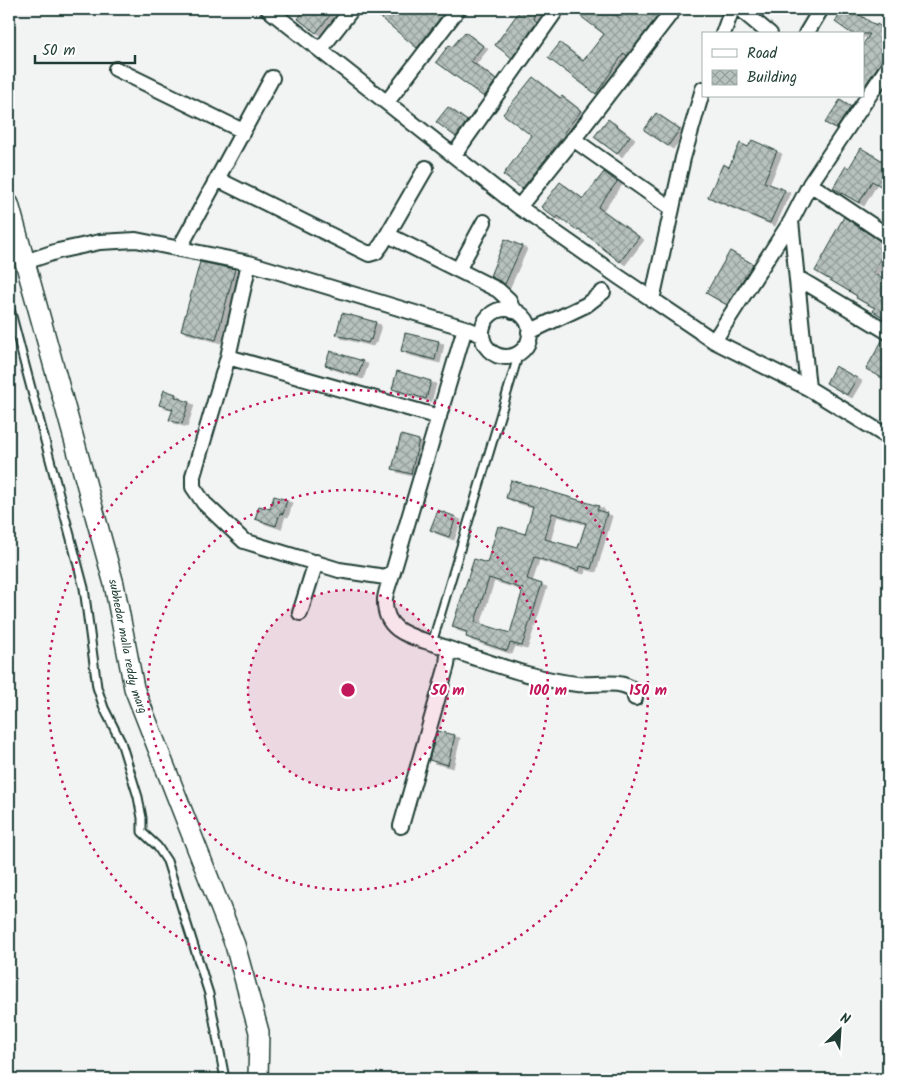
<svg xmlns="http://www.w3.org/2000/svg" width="897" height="1088" font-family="Kalam,sans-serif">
	<defs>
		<pattern id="building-cross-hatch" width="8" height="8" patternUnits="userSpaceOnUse" patternTransform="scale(1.25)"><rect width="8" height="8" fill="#b7c1bd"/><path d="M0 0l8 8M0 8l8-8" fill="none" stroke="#949e9a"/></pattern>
		<filter id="shadow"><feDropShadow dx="5" dy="3" stdDeviation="0" flood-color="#0004"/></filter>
	</defs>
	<rect width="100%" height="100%" fill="#f2f3f3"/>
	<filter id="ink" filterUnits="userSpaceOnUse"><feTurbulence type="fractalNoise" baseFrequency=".02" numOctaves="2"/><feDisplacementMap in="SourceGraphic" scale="10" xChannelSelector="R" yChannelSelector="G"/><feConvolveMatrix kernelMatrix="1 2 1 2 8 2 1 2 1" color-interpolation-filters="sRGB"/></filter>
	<g filter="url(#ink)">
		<path fill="url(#building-cross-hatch)" stroke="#1f3d34" fill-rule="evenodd" filter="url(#shadow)" d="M305,9h30l-19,24 -18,-14z
			M370,9h31l6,5 4,-5h36l-30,39z
			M521,9h19l-7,9 4,4 -25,36 -17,-13z
			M584,9h24l12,9 8,-9h35l-36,47 -3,-3 -28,41 -48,-36 12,-15 23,18 21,-27 -25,-19z
			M844,9h7l25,17 1,-2 11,7v27l-7,4 -18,26v-44l7,-10h-18l-17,-12z
			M465,32l18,14 -12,15 25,19 -12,17 -48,-35 13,-17 3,2z
			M533,77l27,21 2,-2 19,15 -17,21 2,1 -44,56 -19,-14 29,-39 -29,-22z
			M840,100l11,7 -15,22 -11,-6z
			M448,107l19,14 -11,16 -20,-15z
			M656,113l24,16 -12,17 -24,-16z
			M608,119l22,17 -13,18 -23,-17z
			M752,140l25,11 -13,31 21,8 -15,33 -62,-26 15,-33 6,3 11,-24 8,4z
			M861,148l27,16v26l-16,-9 -13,22 -26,-15 13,-22 3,2z
			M604,172l13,10 -19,25 41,30 -19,25 -41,-33 -1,2 -20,-15 -2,3 -15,-12 19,-25 23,17z
			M844,217l39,26 5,2 -15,28 15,9v38l-15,-9 2,-3 -19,-10 1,-2 -42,-25 18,-32 -1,-1z
			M505,239l17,7 -17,38 -15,-8z
			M730,251l23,13 -26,41 -21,-12z
			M200,262l35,7 -19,71 -35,-10z
			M342,313l34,9 -5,18 -1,-1 -2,4 -32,-8z
			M405,333l34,8 -4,19 -34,-9z
			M883,339l5,2v27l-6,10 -16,-9z
			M330,351l33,10 -5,15 -33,-11z
			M835,366l22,12 -10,17 -21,-12z
			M397,371l34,10 -5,18 -34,-10z
			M164,390l12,4 -1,3 14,5 -7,22 -13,-4 4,-11 -14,-4z
			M401,435l18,5 -8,34 -19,-5z
			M511,480l88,26 -2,4 10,3 -16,56 -11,-3 -1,5 -45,-14 -7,22 15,5 -20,62 -12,-3 -3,8 -41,-14 1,-5 -15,-5 22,-68 13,4 11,-37 27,8 8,-28 -27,-8zM552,513l34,10 -8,25 -33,-9zM489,578l34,11 -13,44 -35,-11z
			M274,496l13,4 -4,14 -3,-1 -4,13 -21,-7 4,-13 11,3z
			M438,510l18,7 -7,20 -19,-7z
			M437,731l18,4 -7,30 -19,-5z"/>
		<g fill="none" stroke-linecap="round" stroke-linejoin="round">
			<g stroke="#1f3d34" stroke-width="11">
				<path id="lane" d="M9,305l75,283 13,99 7,21 17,34 17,55 4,21v14l15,14 10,15 42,133 16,85
					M432,643l87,-290"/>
			</g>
			<g stroke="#1f3d34" stroke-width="18">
				<path id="street" d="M268,9l251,198 100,70 95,64 94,47 80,49
					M740,9l30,25
					M723,34l9,-25
					M806,34l15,-25
					M320,50l32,-41
					M116,69l127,62
					M387,102l71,-93
					M573,139l99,70
					M454,155l103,-146
					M217,179l152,75 7,-2 6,-8 44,-76
					M810,184l78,52
					M519,207l57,-71 98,-127
					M388,235l110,55 11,10 4,11
					M179,249l93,-171
					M25,262l33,-11 42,-9 36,-2 113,23 216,65 17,7
					M249,263l-21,94 -35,119v11l11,16 40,38 95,29 46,7 8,-5 72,-244
					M458,270l26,-48
					M798,278l90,54
					M652,300l31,-142 20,-69
					M482 333a24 24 0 1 1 48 0a24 24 0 1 1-48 0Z
					M529,332l57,-27 17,-13
					M714,341l77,-120
					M228,357l211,60
					M808,388l-17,-167 19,-37 78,-117
					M393,572c-3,9 -7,18 -8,27 -2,38 35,38 61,49l2,7 -1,10 -46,161
					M300,613l16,-51
					M446,648c43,14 86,31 131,36 18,2 44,-6 57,7l1,7"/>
			</g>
			<g stroke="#1f3d34" stroke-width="22">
				<g id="secondary">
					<path id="s1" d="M9,204l105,380 20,104 101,257 24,87 -1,47"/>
				</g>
			</g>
			<use href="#lane" stroke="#fff" stroke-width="7"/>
			<use href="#street" stroke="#fff" stroke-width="14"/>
			<use href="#secondary" stroke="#fff" stroke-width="19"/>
		</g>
	</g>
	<circle cx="348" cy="690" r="100" fill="#c2185b" fill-opacity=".12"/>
	<g fill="none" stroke="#c2185b" stroke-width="2.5" stroke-dasharray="2.5 5">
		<circle cx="348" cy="690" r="100"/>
		<circle cx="348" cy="690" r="200"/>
		<circle cx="348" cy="690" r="300"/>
	</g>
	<g text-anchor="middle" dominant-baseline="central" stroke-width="4.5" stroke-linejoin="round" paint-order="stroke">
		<g font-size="12" fill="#1f3d34" stroke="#fff">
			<text stroke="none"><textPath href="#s1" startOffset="458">subhedar malla reddy marg</textPath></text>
		</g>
	</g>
	<circle cx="348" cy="690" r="8" fill="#c2185b" stroke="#fff" stroke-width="2.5"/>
	<g font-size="15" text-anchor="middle" font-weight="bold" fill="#c2185b" stroke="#fff" stroke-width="4.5" stroke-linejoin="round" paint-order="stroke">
		<text x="448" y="695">50 m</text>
		<text x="548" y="695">100 m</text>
		<text x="648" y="695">150 m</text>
	</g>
	<rect width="897" height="1088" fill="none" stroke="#fff" stroke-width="30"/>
	<rect x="15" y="15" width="867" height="1058" fill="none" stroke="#1f3d34" stroke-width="2" filter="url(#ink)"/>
	<rect x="702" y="32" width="162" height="65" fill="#ffffff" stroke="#a5b1ae"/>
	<rect x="712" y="49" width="25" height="8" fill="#ffffff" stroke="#a5b1ae"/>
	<text x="747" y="58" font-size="15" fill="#1f3d34">Road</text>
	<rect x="712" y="70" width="25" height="15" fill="url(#building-cross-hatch)" stroke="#a5b1ae"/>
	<text x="747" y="82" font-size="15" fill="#1f3d34">Building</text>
	<g transform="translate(840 1030) rotate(25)" stroke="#ffffff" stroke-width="4" paint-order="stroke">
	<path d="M0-4L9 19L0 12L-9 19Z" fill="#1f3d34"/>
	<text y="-8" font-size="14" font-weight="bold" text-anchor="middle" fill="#1f3d34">N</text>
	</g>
	<path d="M35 55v8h100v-8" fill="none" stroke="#1f3d34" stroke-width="2.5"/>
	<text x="42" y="55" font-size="15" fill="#1f3d34" stroke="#ffffff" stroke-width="4" paint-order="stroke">50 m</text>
</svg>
